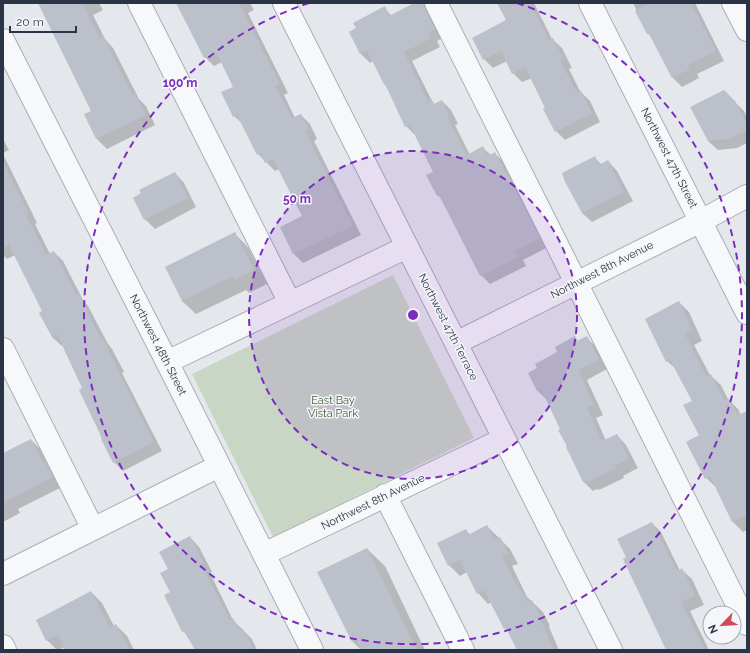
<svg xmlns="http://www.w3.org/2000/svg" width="750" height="653" font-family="Raleway,sans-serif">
	<rect width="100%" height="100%" fill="#e4e7ec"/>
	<path fill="#c9d6c5" d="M393,275l81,163 -201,99 -81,-163z"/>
	<path fill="#0003" d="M39,3h60l4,7 -10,5 12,24 8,9 26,51 7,7 9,19 -48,24 -10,-10 -12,-24 7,-4z
		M177,3h73l4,7 -6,3 40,80 -4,2 11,23 6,-3 9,9 7,15 -3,2 47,94 -58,28 -9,-9 -13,-26 23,-11 -25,-48 -4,2 -17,-17 -14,-29 -10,-9v-29l-12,-25 -8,4 -9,-9z
		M416,3h12l15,35 -6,3 3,6 -28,14 20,40 3,4 7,-4 9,9 7,14 -3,1 15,30 13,-7 8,7 3,-2 10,9 44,85 -25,13 3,6 -36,18 -9,-9 -39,-75 -4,-5 -4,-22 -19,-38 -9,-9 -18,-38 -4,-4 -11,-23 -3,2 -9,-9 -11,-22 34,-24 8,8z
		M498,3h36l18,36 10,9 10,20 -3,1 11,22 10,10 10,21 -35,18 -9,-9 -9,-22 -15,-31 -10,4 -9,-9 -6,-12 -14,7 -9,-9 24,-38z
		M633,3h62l29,58 -27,13 2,4 -17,9 -9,-9 -21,-41 -4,-3z
		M734,101l10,10 3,6v26l-10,5 -19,2 -10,-9z
		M3,139l6,11 -6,3z
		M3,154l34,69 -2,1 15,30 4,-2 9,9 20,39 5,6 20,38 4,5 12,23 -2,1 40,78 -39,20 -9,-9 -30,-73 -21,-44 -1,1 -10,-9 -8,-25 -29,-57 -8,4 -4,-4z
		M594,157l8,8 6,-4 9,10 16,30 -41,21 -10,-9z
		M175,173l9,10 12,24 -41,22 -10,-10 -11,-21z
		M234,233l14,14 19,37 -18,9 -3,-3 -50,24 -14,-13z
		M679,302l10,10 13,29 -8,4 16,30 11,10 7,14 10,10 3,6 6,3v112l-4,2 -10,-10 -16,-34 -11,-10 -5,-42 -8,-35 -15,-30 -11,-10z
		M574,338l5,4 8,-4 9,9 11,22 -20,11 16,35 -7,3 10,23 11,-6 9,10 12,23 -15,8 1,2 -25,12 -2,-1 -4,2 -9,-9 -17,-34 1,-1 -6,-17 -15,-30 -9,-9 -9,-17 9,-5 20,-16z
		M31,440l9,9 9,18 6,5 7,15 -44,22 2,4 -17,9v-65z
		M652,523l9,9 19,39 2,-1 10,9 12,26 -14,6 19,39h-42z
		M487,526l23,23 8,15 -6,2 15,31 16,15 7,14 -1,1 10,23h-41l-9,-17 -4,-5 -13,-26 -4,2 -10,-11 -11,-21 -7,4 -11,-11 17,-35 4,5z
		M190,537l9,10 13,25 -2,1 23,47 19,19 5,11h-61l-7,-13 -6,-6 -12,-39 -2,-23z
		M367,549l18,17 40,84h-64l-8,-8 -34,-70z
		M91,592l11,11 12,23 2,-1 11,11 7,14h-68l-1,-3 -8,3 -10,-10z"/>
	<path fill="#bbc0ca" d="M38,3h44l18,35 3,-2 30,60 2,-2 11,21 -50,24 -12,-25 7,-3z
		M176,3h63l41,81 -5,2 17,32 9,-4 8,16 -4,1 48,95 -60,28 -13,-27 22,-11 -29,-57 -8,4 -5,-10 -3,2 -20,-40 -4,2 -12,-25 12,-5 -17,-35 -12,6z
		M414,3h10l1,6 10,20 -7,3 4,6 -28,14 24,49 3,-2 3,5 8,-4 7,15 -2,1 20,39 16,-9 5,10 7,-4 10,20h1l34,66 -25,13 3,6 -38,19 -41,-81 -2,1 -11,-21 7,-3 -23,-47 -5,2 -20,-43h-1l-17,-33 -7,3 -11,-22 7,-4 -3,-5 32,-17 4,10z
		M497,3h33l19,37 4,-2 10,20 -3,2 17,33 4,-2 11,22 -37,19 -12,-23 2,-1 -20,-41 -13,7 -11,-23 -18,9 -11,-22 34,-18z
		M651,3h40l25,48 -28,14 2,4 -18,9 -23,-44h-2l-12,-23z
		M724,90l11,11 12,24v5l-19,9 -20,2 -18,-34z
		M595,156l4,9 9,-5 16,32 -42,21 -17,-31 -3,-9z
		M3,162l26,52 -3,1 20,40 8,-4 23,45 2,-1 22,44 2,-1 12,25h-1l40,79 -41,21 -11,-22 -2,-7 -21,-44 3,-2 -25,-54 -5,3 -13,-24 3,-2 -33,-66 -6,3z
		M175,172l13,26 -44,22 -11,-22 8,-5 -2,-3z
		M235,232l19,38 -20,10 -1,-4 -51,25 -17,-34z
		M679,301l13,29 -7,4 21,42 5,-2 13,26 4,-2 10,17 9,-4v104l-15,7 -22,-46 -5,3 -19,-37 13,-7 -16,-30 9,-4 -22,-41 -4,2 -21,-43z
		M575,336l2,5 10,-5 12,24 -21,10 16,35 -7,3 15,33 15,-7 12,25 -15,7 2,2 -28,14v-2l-5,2 -17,-35 1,-1 -9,-16 2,-1 -19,-40 -4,2 -9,-18 9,-5 -2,-4 22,-12 -2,-5z
		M31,439l12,24 2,-1 8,15 -50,26v-50z
		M652,522l23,45 3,4 4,-3 13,27 -14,7 24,48h-39l-43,-91 3,-2 -9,-18z
		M487,525l7,15 6,-3 8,16 -6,3 17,33 1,-1 7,14 5,-2 8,15 -1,1 15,34h-37l-11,-22 -2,1 -20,-39 -7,4 -17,-34 -12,6 -11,-23 29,-14 2,6z
		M190,536l14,27 -3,1 29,56 3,-2 7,13 3,-2 11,21h-59l-11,-19 -2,1 -18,-37 6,-3 -10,-19 8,-4 -9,-17z
		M367,548l50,102h-56l-4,-10 -5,2 -35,-70z
		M91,591l19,36 6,-3 14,26h-65l-7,-15 -12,6 -10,-21z"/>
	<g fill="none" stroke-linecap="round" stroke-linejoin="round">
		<g stroke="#a9aeb7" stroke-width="24">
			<path id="minor" d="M139,3l151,300
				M284,3l327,647
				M436,3l311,621
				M590,3l157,310
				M733,3l14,27
				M3,40l164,322 145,288
				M456,343l245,-122 46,-25
				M3,349l90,180
				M167,362l240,-115
				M385,495l78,155
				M264,554l240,-115
				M3,574l216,-108
				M3,646l2,4"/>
		</g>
		<use href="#minor" stroke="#f7f8fa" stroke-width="22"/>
	</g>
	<circle cx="413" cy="315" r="164" fill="#7b2cbf" fill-opacity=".12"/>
	<g fill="none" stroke="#7b2cbf" stroke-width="2" stroke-dasharray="7 5">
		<circle cx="413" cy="315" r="164"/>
		<path d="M517 3A329 329 0 1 1 309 3"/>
	</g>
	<g text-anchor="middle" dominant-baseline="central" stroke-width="3" stroke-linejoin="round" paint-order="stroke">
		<g font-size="11" fill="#2b3445" stroke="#f4f6f9">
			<text transform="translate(669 158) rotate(63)">Northwest 47th Street</text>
			<text transform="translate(602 270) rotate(-27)">Northwest 8th Avenue</text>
			<text transform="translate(448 327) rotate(63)">Northwest 47th Terrace</text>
			<text transform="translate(158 345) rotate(63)">Northwest 48th Street</text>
			<text transform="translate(373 502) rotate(-26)">Northwest 8th Avenue</text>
		</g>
		<g font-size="11" fill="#3f6138" stroke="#f4f6f9">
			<text x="333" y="400">East Bay<tspan x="333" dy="13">Vista Park</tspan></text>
		</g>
	</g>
	<circle cx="413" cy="315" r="6" fill="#7b2cbf" stroke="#f4f6f9" stroke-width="2"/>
	<g font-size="12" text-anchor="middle" font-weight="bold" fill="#7b2cbf" stroke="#f4f6f9" stroke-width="3" stroke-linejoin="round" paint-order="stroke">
		<text x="180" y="87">100 m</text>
		<text x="297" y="203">50 m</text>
	</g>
	<rect width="750" height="653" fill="none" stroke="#2b3445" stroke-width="8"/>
	<g transform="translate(722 625) rotate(245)"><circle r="19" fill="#f4f6f9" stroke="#a4a8b1"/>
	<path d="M0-3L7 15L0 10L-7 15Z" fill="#d1495b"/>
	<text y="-6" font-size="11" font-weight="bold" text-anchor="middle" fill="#2b3445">N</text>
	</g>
	<path d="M10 26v6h66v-6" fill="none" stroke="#2b3445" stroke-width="2"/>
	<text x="16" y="26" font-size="12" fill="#2b3445" stroke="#f4f6f9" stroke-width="3" paint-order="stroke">20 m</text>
</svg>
